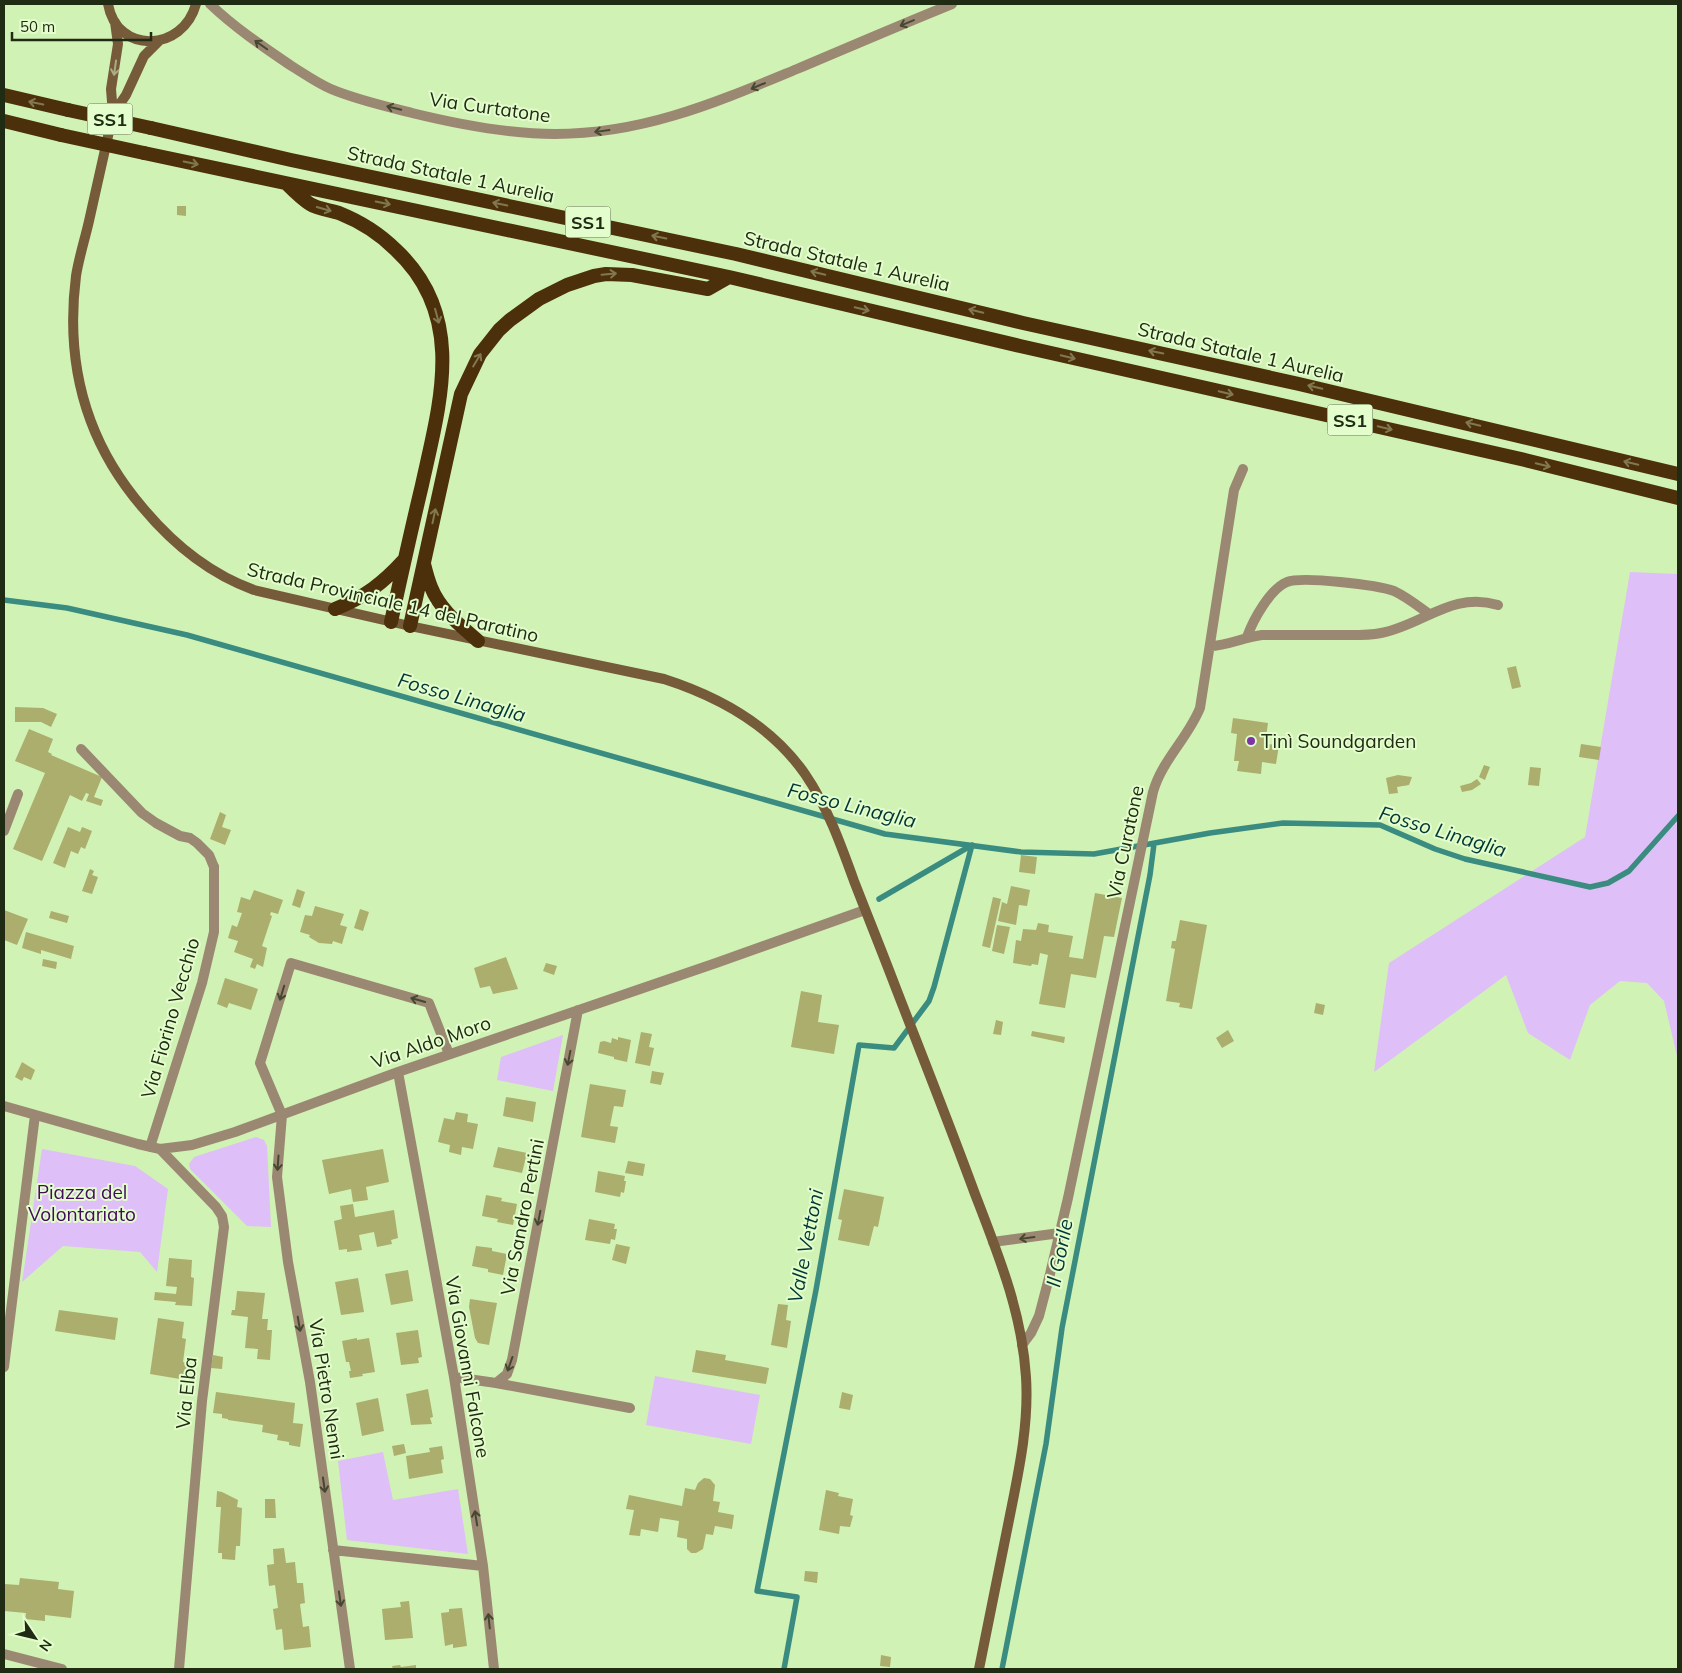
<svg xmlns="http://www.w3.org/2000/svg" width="1682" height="1673" font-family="Mulish,sans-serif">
	<rect width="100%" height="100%" fill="#d1f2b5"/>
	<path fill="#dfbff7" d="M1630,572l48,2v486l-14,-59 -17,-18 -27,-2 -30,24 -20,55 -42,-27 -22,-58 -132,97 15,-109 196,-126z
		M563,1035l-10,56 -56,-11 4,-23z
		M256,1137l8,3 3,6 4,81 -24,-1 -57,-57 -1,-5 5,-7z
		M42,1149l93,17 33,23 -11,83 -17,-20 -77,-6 -41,36z
		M655,1376l105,19 -9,49 -105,-19z
		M383,1452l10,48 65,-11 10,65 -121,-14 -9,-79z"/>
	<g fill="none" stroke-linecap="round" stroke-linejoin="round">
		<path stroke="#3a8c81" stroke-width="5.5" d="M4,600l63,8 120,27 698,199 136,18 73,2 116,-21 73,-10 97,2 55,24 30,10 125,28 18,-4 21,-12 49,-55
			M879,899l93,-54
			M784,1669l13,-72 -40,-6 59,-301 43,-245 35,3 35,-47 5,-14 38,-142
			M1002,1669l44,-225 16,-116 88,-453 4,-31"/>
	</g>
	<path fill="#abae6c" d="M177,206h9v10l-9,-1z
		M1516,666l5,21 -9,2 -5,-21z
		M15,707l28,1 14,6 -6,13 -10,-5h-26z
		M1233,718l35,5 -3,21 14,1 -3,19 -14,-2 -1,12 -24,-3 2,-10h-5l3,-27 -6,-1z
		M29,729l24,10 -5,13 4,2 -1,1 51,22 -8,20 9,3 -2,6 -15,-5 3,-7 -3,-1 -4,8 -12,-6 -28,66 -29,-12 32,-76 -30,-12z
		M1581,744l20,3 -2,13 -20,-3z
		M1484,765l6,2 -5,13 -6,-3z
		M1530,767l11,1 -2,18 -11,-1z
		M1398,775l14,2 -3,8 -12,2 1,6 -9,1 -3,-16z
		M1477,779l4,5 -9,6 -10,2 -2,-6 11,-3z
		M220,812l6,3 -4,12 9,3 -6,15 -15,-6z
		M68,827l12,5 2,-5 10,4 -7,18 -4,-2 -3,7 -7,-3 -6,17 -12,-5z
		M1021,855l16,2 -2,17 -16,-2z
		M90,869l4,2 -2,4 6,2 -6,17 -10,-3z
		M1011,886l19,4 -3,16 -8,-1 -3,20 -18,-4 4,-19 5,2z
		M297,889l8,3 -5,16 -8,-3z
		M254,890l29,10 -5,14 -7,-2 -1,3 2,1 -10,30 5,2 -4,19 -6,-3 -2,5 -5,-2 3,-8 -19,-7 4,-11 -10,-3 4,-13 5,2 5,-14 -5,-1 4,-15 9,3z
		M1095,893l27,5 -8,39 -10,-1 -8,42 -25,-4 -6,34 -26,-4 9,-49 -8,-2 -2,12 -6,-1 -1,2 -18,-3 3,-23 5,1 2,-12 13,1 2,-7 11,2 -1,7 25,4 -4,21 14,2z
		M993,897l8,2 -11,49 -8,-2z
		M315,906l29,8 -4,11 7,2 -5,17 -9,-3 -1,3 -13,-1 -10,-6 1,-2 -10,-3 5,-17 7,1z
		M360,909l9,3 -6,19 -9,-3z
		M4,910l24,9 -11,26 -13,-5z
		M51,911l18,5 -2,7 -18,-5z
		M1180,920l27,5 -15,84 -13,-2 1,-4 -14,-2 9,-52 -4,-1 1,-7h4z
		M997,925l13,2 -6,27 -12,-3z
		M26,932l48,14 -3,13 -30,-9v4l-19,-6z
		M506,957l12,32 -25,5 -3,-8 -10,2 -6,-20z
		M43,959l14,3 -1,7 -14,-3z
		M546,963l11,3 -3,9 -11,-4z
		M225,978l33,11 -7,21 -22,-7 -2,5 -10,-4z
		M801,991l21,4 -4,27 21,3 -5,29 -43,-7z
		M1316,1003l9,2 -2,10 -9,-2z
		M996,1020l7,2 -2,13 -8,-1z
		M1228,1030l6,11 -12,7 -6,-10z
		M1032,1031l33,6 -1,6 -33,-7z
		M641,1032l11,2 -3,13 5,1 -4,18 -15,-3z
		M618,1037l13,3 -4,22 -13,-3v-2l-16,-4 2,-11 4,-1 7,2 1,-5 6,2z
		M22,1062l13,8 -4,10 -7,-3 -2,4 -7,-4z
		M652,1071l12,2 -3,12 -11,-2z
		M590,1084l36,6 -3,17 -9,-1 -4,20 8,1 -3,16 -34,-6z
		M506,1097l30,5 -3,20 -30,-6z
		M456,1112l12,2 -1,8 11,2 -5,25 -11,-2 -1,8 -12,-3 1,-7 -12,-3 6,-24 10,2z
		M498,1147l29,6 -5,20 -29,-6z
		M383,1149l6,33 -23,5 2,13 -15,2 -2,-13 -22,5 -7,-34z
		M628,1161l17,3 -2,12 -18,-3z
		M598,1171l27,5 -1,5h2l-2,12 -3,-1 -1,5 -25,-5z
		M844,1189l40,8 -6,30 -4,-1 -5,20 -31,-6 4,-20 -4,-1z
		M486,1195l16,3 -1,3 16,3 -4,21 -16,-3 1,-3 -16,-3z
		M353,1204l2,13 39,-7 4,28 -7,2 1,4 -15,3 -3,-15 -15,3 3,15 -15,2v-3l-8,1 -5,-29 8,-2 -2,-13z
		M589,1219l26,5 -1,5h3l-2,11 -4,-1 -1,5 -25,-4z
		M616,1244l14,3 -4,17 -14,-4z
		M476,1246l16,2v3l15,3 -4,21 -15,-3v-3l-16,-3z
		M169,1258l23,2 -1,17 3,1 -2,28 -17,-1 1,-3 -22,-2 1,-8 21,2 1,-7 -11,-1z
		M408,1270l5,31 -22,4 -6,-31z
		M358,1278l6,34 -23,3 -6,-33z
		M237,1291l28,2 -3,26h6l-1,11h5l-2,30 -13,-1 1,-10 -13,-1 3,-31 -17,-2 1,-5h3z
		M470,1299l27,4 -8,42 -11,-2 -3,-5 -6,-31z
		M778,1304l10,1 -2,15 5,1 -4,27 -16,-3z
		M59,1310l59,8 -3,22 -60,-9z
		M158,1318l26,4 -2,16 4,1 -3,23 5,1 -2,17 -36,-6z
		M418,1330l4,27 -4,1 1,5 -18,2 -5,-32z
		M357,1338v2l12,-2 6,34 -13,2 1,2 -13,2 -1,-7h2l-2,-9h-3l-4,-21z
		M696,1350l30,5 -1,5 44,8 -3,16 -74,-12z
		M213,1355l10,2 -1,12 -11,-1z
		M428,1389l5,28 -3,1 2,6 -21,1 -5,-31z
		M216,1392l79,11 -2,20 10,1 -3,23 -11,-2v-3l-12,-2 1,-5 -16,-3 1,-7 -35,-5v-1l-6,-1v-4l-9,-1z
		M842,1392l11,3 -3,15 -11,-2z
		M378,1398l6,33 -22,5 -6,-33z
		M404,1444l2,9 -12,3 -2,-10z
		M442,1446l2,13 -3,1 2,13 -34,6 -3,-23 24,-4 -1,-4z
		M704,1478l6,1 5,6 -2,16 7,1 -2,10 16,3 -2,14 -17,-3 -2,9 -7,-1 -3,15 -7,4h-5l-4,-4v-10l-10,-2 2,-16 -19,-3 -2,14 -17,-3 -1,7 -11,-1 5,-25 -8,-1 3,-14 53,11 3,-18 10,2 3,-7z
		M826,1490l13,3 -1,3 15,3 -3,16 3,1 -3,11 -10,-1 -1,8 -20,-4z
		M217,1491l5,1 16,8 -1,7 5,1 -2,38h-4l-1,14 -13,-1v-6h-4l3,-46h-5z
		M265,1499h10l1,19h-11z
		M284,1548l2,15 9,-1 2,21h6l2,20 -5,1 3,23 6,-1 2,21 -27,3 -2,-21 -6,1 -3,-21 5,-1 -3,-23 -6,1 -2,-21 7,-1 -1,-15z
		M805,1571l13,1 -1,11 -13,-2z
		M20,1578l39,4 -1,7 16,2 -3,27 -26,-3v6l-20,-2 1,-6 -22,-2v-27l15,1z
		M409,1601l4,37 -28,2 -3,-31 19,-2 -1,-5z
		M462,1608l5,38 -14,2v-4l-8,2 -4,-33 8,-1v-3z
		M881,1655l10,2 -1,10 -10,-1z
		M400,1665l1,2 15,-2v4h-23l-1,-3z"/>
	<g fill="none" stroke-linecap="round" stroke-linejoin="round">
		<path stroke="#9b8872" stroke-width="10" d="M81,749l61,64 14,10 24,13 10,2 7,5 12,12 5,12
			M496,1383l134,25"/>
		<path stroke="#9b8872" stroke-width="10" d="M210,4c24,23 52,42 80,61 13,8 27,18 41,24 26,11 54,17 81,24 45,11 96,21 143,21 89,0 162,-32 242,-65 52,-22 103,-44 155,-65
			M1247,637c6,-17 23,-48 40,-55 16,-6 90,3 107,9 13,6 24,15 35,23
			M1210,646c17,0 34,-9 52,-11 24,0 48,0 73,0 15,0 31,1 46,-2 42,-8 71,-42 117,-28
			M4,831l14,-37
			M398,1072l56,305 29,189 11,103
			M4,1106l134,38 22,5 32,-4 43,-13 163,-60 318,-109 149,-53
			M150,1147l52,-164 12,-51v-65
			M160,1149l56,58 6,9 2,11 -22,174 -23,268
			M993,1242l67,-9
			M1022,1345l9,-12 8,-17 11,-42 18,-76 85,-406c9,-32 35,-54 47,-84l34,-218 9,-21
			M4,1367l31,-252
			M454,1377l42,6 11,-9 5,-14 66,-350
			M333,1550l150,16
			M4,1654l58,15
			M350,1669l-40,-287 -22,-120 -11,-85 5,-62 -22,-52 31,-100 138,40 20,51"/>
		<path stroke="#765b3a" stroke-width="10" d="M108,4c9,51 75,48 88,0
			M115,22l3,22 -7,45 2,25c-8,35 -16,71 -24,107 -4,18 -10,36 -13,55 -11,87 9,165 67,232 30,36 67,66 111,82l156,36 254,53c56,18 107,46 141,95 22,32 36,71 49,107 14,36 29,73 43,110 26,67 53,135 78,203 23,60 47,118 51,183 3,47 -7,93 -16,138 -10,52 -21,103 -31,154
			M113,114l13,-19 18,-39 15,-15"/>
		<path stroke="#4c300b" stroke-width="14" d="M4,95l64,15
			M4,121l57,14
			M151,128l140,32 445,94 287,69 276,61 379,90
			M144,153l585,124 291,69 505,114 153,38
			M287,184c7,7 15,15 23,20 8,5 20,6 29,9 20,8 41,21 57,37 71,66 44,153 26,235 -11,46 -21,91 -31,137
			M424,564c2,8 4,16 7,23 9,23 29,38 47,54
			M335,609c30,-12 48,-26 69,-49
			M410,626l51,-232 19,-40 19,-24 11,-10 29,-21 28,-14 27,-9 12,-2 26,1 76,14 21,-12"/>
		<path stroke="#4c300b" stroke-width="14" d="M68,110l83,18
			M61,135l83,18"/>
	</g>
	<defs><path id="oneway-shaft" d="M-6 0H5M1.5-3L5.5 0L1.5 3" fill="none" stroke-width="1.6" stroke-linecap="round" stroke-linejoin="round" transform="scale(1.25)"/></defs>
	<g stroke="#454730">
		<use href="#oneway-shaft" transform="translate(907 23) rotate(157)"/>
		<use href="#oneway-shaft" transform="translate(261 45) rotate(-145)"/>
		<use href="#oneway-shaft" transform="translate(758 86) rotate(157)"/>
		<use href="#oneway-shaft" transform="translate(394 108) rotate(-166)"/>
		<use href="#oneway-shaft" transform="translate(602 131) rotate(172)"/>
		<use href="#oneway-shaft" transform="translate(282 993) rotate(107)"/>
		<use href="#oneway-shaft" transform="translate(418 1000) rotate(-164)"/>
		<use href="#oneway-shaft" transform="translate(569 1058) rotate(101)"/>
		<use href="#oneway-shaft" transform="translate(278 1163) rotate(94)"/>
		<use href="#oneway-shaft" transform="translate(539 1218) rotate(101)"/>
		<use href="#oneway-shaft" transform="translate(1027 1238) rotate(172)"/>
		<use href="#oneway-shaft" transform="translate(299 1324) rotate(80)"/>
		<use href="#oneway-shaft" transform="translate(510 1364) rotate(109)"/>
		<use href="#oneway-shaft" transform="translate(324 1485) rotate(82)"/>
		<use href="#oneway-shaft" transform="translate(476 1518) rotate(-99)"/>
		<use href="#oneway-shaft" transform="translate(340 1599) rotate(82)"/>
		<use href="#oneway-shaft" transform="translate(489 1621) rotate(-96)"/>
	</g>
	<use stroke="#acac83" href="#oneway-shaft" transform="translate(115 68) rotate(98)"/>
	<g stroke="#81784f">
		<use href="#oneway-shaft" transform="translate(36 103) rotate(-168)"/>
		<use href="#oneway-shaft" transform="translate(191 163) rotate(12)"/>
		<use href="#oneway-shaft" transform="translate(383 203) rotate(12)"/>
		<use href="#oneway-shaft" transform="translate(500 204) rotate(-168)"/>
		<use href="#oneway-shaft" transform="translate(324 209) rotate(16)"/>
		<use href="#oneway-shaft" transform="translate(659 237) rotate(-168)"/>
		<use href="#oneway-shaft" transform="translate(818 273) rotate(-166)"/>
		<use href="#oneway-shaft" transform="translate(609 274) rotate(-5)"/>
		<use href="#oneway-shaft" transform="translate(862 309) rotate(13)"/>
		<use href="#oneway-shaft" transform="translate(976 311) rotate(-166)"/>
		<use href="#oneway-shaft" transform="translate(437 316) rotate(75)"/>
		<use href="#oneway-shaft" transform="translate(1156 352) rotate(-168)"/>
		<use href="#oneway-shaft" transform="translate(1068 357) rotate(13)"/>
		<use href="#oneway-shaft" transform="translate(477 360) rotate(-59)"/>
		<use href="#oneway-shaft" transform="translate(1315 387) rotate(-167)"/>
		<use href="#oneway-shaft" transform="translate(1226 393) rotate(13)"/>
		<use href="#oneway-shaft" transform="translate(1473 424) rotate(-167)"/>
		<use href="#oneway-shaft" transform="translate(1385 428) rotate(13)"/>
		<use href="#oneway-shaft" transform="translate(1631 463) rotate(-166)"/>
		<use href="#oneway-shaft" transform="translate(1543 465) rotate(14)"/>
		<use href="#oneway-shaft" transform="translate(434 516) rotate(-78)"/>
	</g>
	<circle fill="#7d34a7" stroke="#e3fdcc" stroke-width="2" cx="1251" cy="741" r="5"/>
	<g text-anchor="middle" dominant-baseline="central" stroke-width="4" stroke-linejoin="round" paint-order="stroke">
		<g fill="#e3fdcc" stroke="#5a6a4b" stroke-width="1">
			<rect x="87.5" y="103.5" width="45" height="31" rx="4"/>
			<rect x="565.5" y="206.5" width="45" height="31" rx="4"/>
			<rect x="1327.5" y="404.5" width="45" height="31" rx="4"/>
		</g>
		<g font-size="18" font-weight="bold" fill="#202b14">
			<text x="110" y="119">SS1</text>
			<text x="588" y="222">SS1</text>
			<text x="1350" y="420">SS1</text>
		</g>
		<g font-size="19" fill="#202b14" stroke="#e3fdcc">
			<text transform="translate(490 107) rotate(8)">Via Curtatone</text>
			<text transform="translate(451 174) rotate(12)">Strada Statale 1 Aurelia</text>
			<text transform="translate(847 261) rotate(13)">Strada Statale 1 Aurelia</text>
			<text transform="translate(1241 352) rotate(13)">Strada Statale 1 Aurelia</text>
			<text transform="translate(393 602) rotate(13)">Strada Provinciale 14 del Paratino</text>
			<text transform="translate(1125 842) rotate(-78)">Via Curatone</text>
			<text transform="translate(170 1018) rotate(-74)">Via Fiorino Vecchio</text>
			<text transform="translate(431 1042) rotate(-19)">Via Aldo Moro</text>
			<text transform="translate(522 1217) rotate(-79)">Via Sandro Pertini</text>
			<text transform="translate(468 1367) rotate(80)">Via Giovanni Falcone</text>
			<text transform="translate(327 1389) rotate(81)">Via Pietro Nenni</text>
			<text transform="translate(186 1393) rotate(-84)">Via Elba</text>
		</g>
		<g font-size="19" fill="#202b14" stroke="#e3fdcc" text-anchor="start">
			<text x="1261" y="741">Tinì Soundgarden</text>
		</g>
		<g font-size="19" fill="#400c5b" stroke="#e3fdcc">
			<text x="82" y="1192">Piazza del<tspan x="82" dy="22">Volontariato</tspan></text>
		</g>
		<g font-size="20" font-style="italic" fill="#003634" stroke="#e3fdcc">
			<text transform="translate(462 697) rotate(16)">Fosso Linaglia</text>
			<text transform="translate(852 805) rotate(14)">Fosso Linaglia</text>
			<text transform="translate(1443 831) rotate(17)">Fosso Linaglia</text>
			<text transform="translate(805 1246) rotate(-79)">Valle Vettoni</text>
			<text transform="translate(1059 1253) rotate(-79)">Il Gorile</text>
		</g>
	</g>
	<rect width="1682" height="1673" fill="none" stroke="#202b14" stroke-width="10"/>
	<g transform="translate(35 1638) rotate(125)" stroke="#e3fdcc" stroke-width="4" paint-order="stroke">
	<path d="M0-4L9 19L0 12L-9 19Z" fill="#202b14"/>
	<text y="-8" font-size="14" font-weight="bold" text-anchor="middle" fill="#202b14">N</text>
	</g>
	<path d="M12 32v8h139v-8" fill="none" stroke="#202b14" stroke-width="2.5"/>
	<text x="20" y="32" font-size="15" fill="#202b14" stroke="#e3fdcc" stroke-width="4" paint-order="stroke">50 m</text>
</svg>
